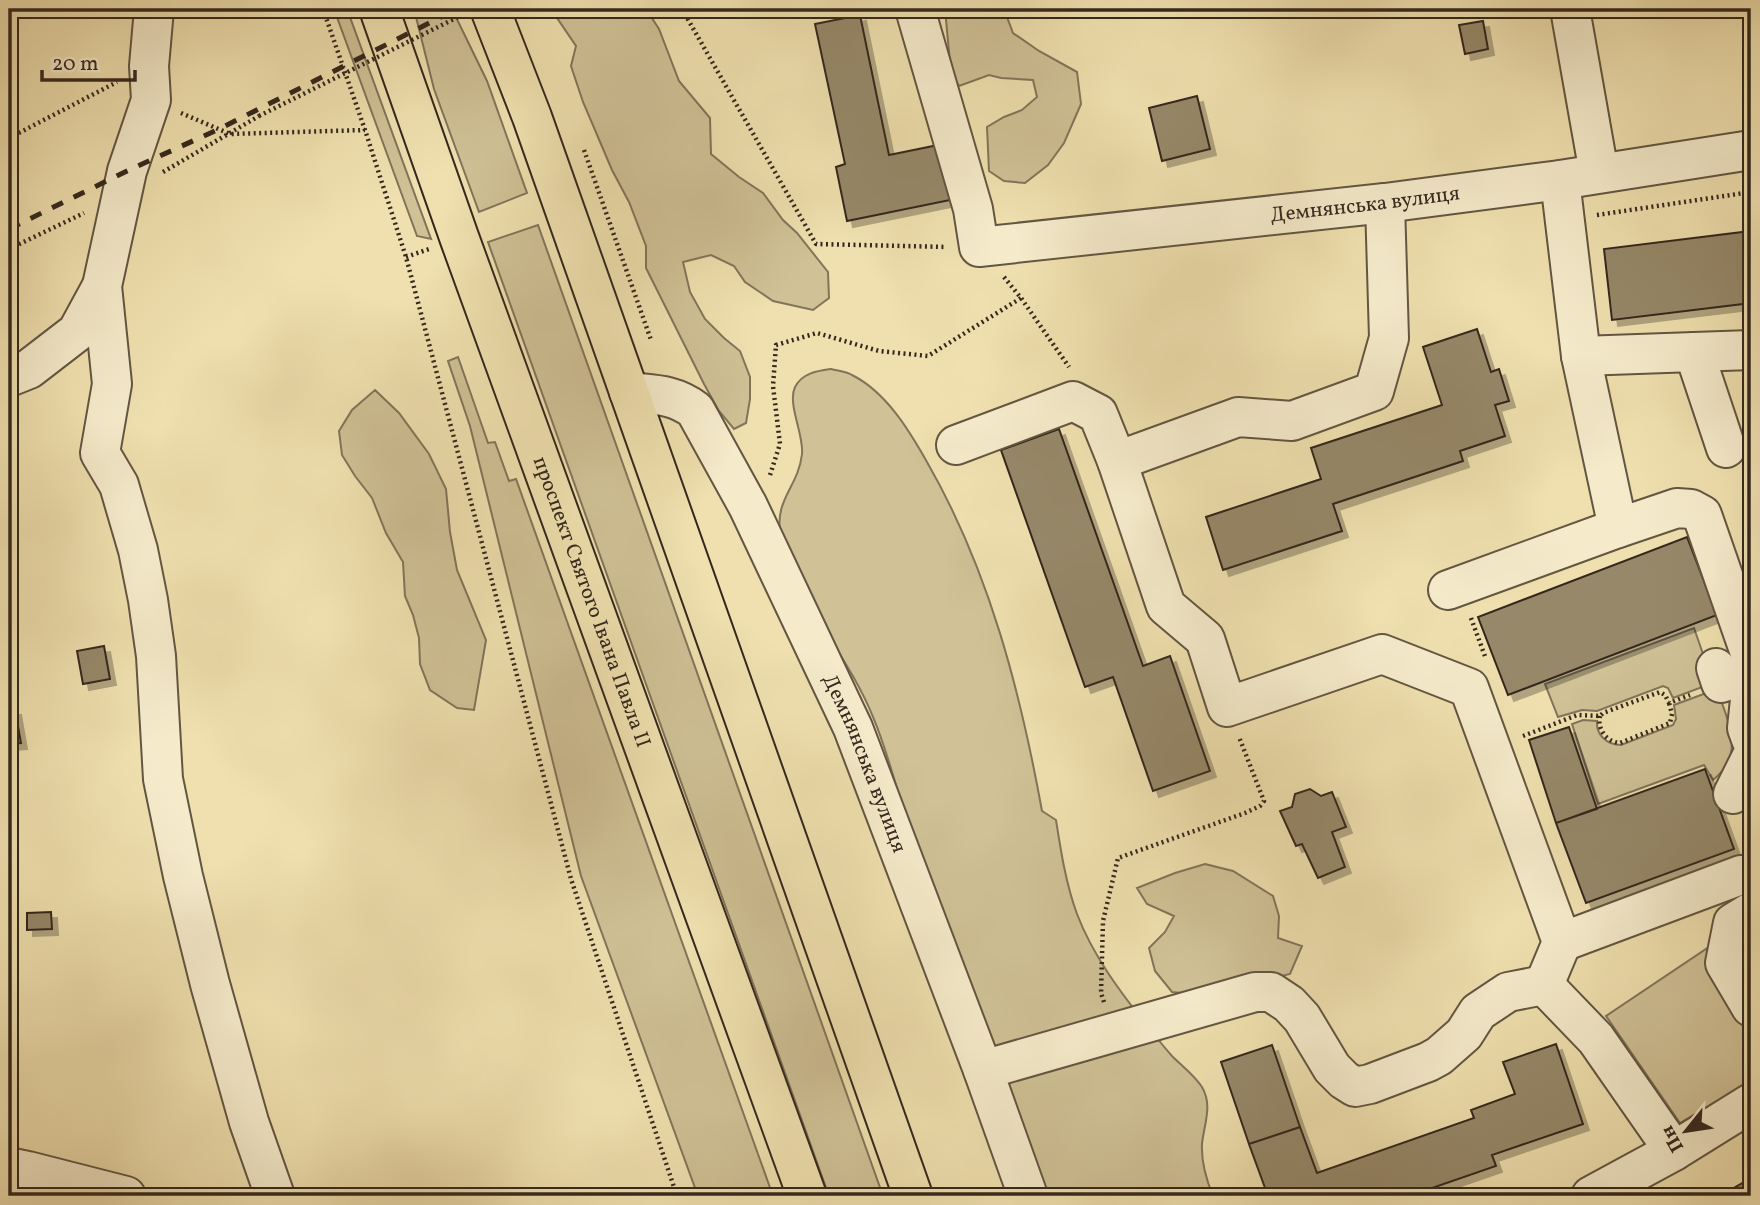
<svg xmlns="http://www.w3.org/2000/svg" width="1760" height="1205" font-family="Vollkorn,serif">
	<defs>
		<filter id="shadow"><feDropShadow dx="6" dy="6" stdDeviation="0" flood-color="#0004"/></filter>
	</defs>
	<rect width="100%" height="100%" fill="#f0e0af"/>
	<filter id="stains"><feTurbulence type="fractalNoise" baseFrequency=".00286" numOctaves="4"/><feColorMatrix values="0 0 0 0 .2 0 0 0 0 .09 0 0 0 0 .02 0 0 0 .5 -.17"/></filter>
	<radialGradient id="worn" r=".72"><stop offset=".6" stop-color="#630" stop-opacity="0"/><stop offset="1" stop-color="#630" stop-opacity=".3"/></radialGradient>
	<path fill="#d0c196" stroke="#82745a" stroke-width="2" d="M334,9h13l84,230 -14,-3z
		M414,9h38l35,72 40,112 -48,19 -45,-123z
		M558,9h88l13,20 20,52 31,37 1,36 28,23 24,16 20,27 14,13 31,39 1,26 -16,12 -40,-9 -28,-19 -11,-16 -23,-11 -28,7 7,30 15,27 19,19 16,13 10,26v22l-4,24 -12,6 -15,-18 -15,-27 -58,-116v-22l-17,-44 -17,-32 -29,-68 -12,-36 5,-20 -23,-34z
		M945,9h59l9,24 26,18 38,21 4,32 -17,39 -16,22 -23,18 -21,-2 -15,-10 -2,-44 17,-10 18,-7 15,-13 -4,-17 -32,-2 -12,-3 -30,11 -8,-13z
		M538,225l345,971h-54l-341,-954z
		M458,357l30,86 7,-1 14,39 7,-2 257,717h-75l-117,-320 -111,-450 -22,-65z
		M831,369c7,2 14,2 21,6 34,17 57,55 75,87 62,108 93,228 115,349l14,9c5,32 10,64 21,94 16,42 44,79 71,113 8,10 16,20 24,29 10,10 22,19 30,31 11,19 2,37 0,57 -1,19 4,35 11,52h-175c-41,-118 -83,-236 -124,-354 -15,-41 -24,-85 -41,-125 -15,-37 -37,-68 -57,-101 -7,-13 -12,-26 -18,-39 -6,-12 -14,-25 -17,-38 -8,-41 17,-50 21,-85 2,-20 -15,-50 -7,-67 7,-14 22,-16 36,-18z
		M375,390l24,23 30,41 17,35 4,43 7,38 29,70 -12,70 -17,-2 -27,-18 -10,-26 -1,-26 -6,-23 -8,-19 -2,-34 -17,-29 -14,-35 -17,-22 -13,-21 -3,-24 13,-21z
		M1694,628l19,55 -40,15 -5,-10 -5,-2 -66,25 -15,-1 -24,7 -13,-33z
		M1717,689c7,22 22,50 11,73 -3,7 -9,13 -15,18l-9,-15 -106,39 -26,-80 11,-4 14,1c-1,14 10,24 24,24l52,-20 3,-6 -2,-14z
		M1205,864l28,7 40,25 6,20 -1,22 24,8 -12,28 -87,21 -31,-3 -17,-21 -6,-23 16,-16 9,-16 -27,-12 -10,-16 38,-15z
		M1709,947l42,72v62l-71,42 -74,-107z"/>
	<path fill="#968869" stroke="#34281e" stroke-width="2" filter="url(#shadow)" d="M860,15l29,140 54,-11 12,55 -108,22 -11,-54 9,-3 -30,-140z
		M1483,21l5,28 -23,5 -6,-29z
		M1197,96l13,53 -48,12 -13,-53z
		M1751,231v72l-139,17 -8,-71z
		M1477,329l14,43 8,-3 10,32 -14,4 10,31 -45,15 3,10 -130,43 9,27 -119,39 -17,-53 115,-38 -10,-31 131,-43 -19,-58z
		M1059,429l84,237 27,-10 40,115 -57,20 -40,-114 -28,10 -84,-237z
		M1687,537l30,78 -209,80 -30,-78z
		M104,646l6,33 -27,5 -6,-33z
		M15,709l6,34 -12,1v-34z
		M1569,727l28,82 -41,14 -27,-83z
		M1705,769l29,80 -148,54 -30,-80z
		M1310,789l11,7 11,-4 14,35 -14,5 13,35 -27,11 -16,-34 -6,2 -16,-35 12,-4 3,-13z
		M51,912l1,17 -25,1v-17z
		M1556,1044l27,80 -91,31 4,11 -87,30h-141l-19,-52 51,-17 17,46 157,-55 -3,-8 44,-16 -12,-32z
		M1272,1045l28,82 -51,17 -28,-82z
		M1751,1178v18h-31z"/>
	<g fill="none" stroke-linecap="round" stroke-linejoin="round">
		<g stroke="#635642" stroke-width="42">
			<g id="minor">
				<path d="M154,9l-5,57 2,34 -24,71 -25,115 10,98 -12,69 19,32 19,65 10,50 8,56 7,123 20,97 27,108 39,138 26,74"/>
				<path id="s1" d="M915,9l58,200 6,38 406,-44 175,-23 191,-30"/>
				<path d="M1570,9l29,164"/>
				<path d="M1560,180l21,176 37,172 59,-20 14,1 11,6 49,141"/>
				<path d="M1385,203l4,135 -15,53 -82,30 -54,-4 -121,44 49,145 39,33 22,68 155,-53 87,34 93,254 -18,43"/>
				<path d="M1694,352l32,96"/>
				<path d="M1581,356l170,-6"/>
				<path d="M9,377l20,-8 48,-37 25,-46"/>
				<path id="s2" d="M629,392c26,3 45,2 66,18l53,96 105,222 130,342 45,126"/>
				<path d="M956,445l117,-44 25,13 19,47"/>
				<path d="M1448,590l170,-62"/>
				<path d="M1716,668l5,15 30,-10"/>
				<path d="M1751,690l-4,38 4,11"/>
				<path d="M1733,794l18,-36"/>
				<path d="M1751,912l-18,11 -8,40 26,44"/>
				<path d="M1562,942l179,-67"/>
				<path d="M1544,985l52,54 78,112"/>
				<path d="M983,1070l272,-78h16l18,12 13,14 30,50 12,12 11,7 15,-3 58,-22 11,-6 25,-22 14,-22 30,-20 36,-7"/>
				<path d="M9,1167l19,4 98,25"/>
				<path d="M1591,1196l83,-45 77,-48"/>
			</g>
		</g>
		<g stroke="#34281e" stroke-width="42">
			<g id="major">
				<path id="s3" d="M379,9l80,228 348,959"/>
				<path d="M490,9l42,108 381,1079"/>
			</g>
		</g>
		<path stroke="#34281e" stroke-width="4.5" stroke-dasharray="2 3.5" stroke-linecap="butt" d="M323,9l42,121 41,127 165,622 106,317
			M682,9l134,235 131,3
			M181,113l49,21 135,-4
			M9,138l108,-56
			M584,150l67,190
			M163,172l96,-56
			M1597,215l154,-23
			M9,249l75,-36
			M406,257l23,-8
			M1004,277l17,21 48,69
			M770,475l10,-31 -7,-58 3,-41 41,-12 62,18 49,5 93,-58
			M1471,618l15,41
			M1600,716c-3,14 7,26 20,27l50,-20 2,-9 -3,-11
			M1523,736l54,-21 23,1 3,-3 57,-21 5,3 4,8 21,-8
			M1104,1002l-3,-9 2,-72 15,-63 127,-45 15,-7 4,-5 -25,-64"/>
		<use href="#minor" stroke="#f5ebcb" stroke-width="38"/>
		<use href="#major" stroke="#f0e0af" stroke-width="38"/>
		<path stroke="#34281e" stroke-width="5" stroke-dasharray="12 12" stroke-linecap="butt" d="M9,229l118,-58 92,-42 238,-120"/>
		<path stroke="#34281e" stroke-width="4.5" stroke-dasharray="2 3.5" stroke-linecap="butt" d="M259,116l215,-107"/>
	</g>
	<g text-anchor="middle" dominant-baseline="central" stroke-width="6" stroke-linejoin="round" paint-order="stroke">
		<g font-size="21" fill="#34281e" stroke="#f5ebcb">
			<text stroke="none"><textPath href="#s1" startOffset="635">Демнянська вулиця</textPath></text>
			<text stroke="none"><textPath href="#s3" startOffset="630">проспект Святого Івана Павла II</textPath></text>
			<text stroke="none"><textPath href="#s2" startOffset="462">Демнянська вулиця</textPath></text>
		</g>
	</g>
	<rect width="1760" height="1205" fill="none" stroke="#f0e0af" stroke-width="35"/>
	<rect x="10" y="10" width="1739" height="1184" fill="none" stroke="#34281e" stroke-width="3.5"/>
	<rect x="18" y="18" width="1725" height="1170" fill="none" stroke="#34281e" stroke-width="2"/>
	<g transform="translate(1686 1131) rotate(240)" stroke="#f5ebcb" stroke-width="5" paint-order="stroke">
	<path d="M0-5L12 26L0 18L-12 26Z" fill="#34281e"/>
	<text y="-10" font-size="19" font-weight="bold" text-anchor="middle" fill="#34281e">Пн</text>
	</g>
	<path d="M42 70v10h93v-10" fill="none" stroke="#34281e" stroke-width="3.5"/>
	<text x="52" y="70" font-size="21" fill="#34281e" stroke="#f5ebcb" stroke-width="5" paint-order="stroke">20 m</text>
	<rect width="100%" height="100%" filter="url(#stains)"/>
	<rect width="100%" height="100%" fill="url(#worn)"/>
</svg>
